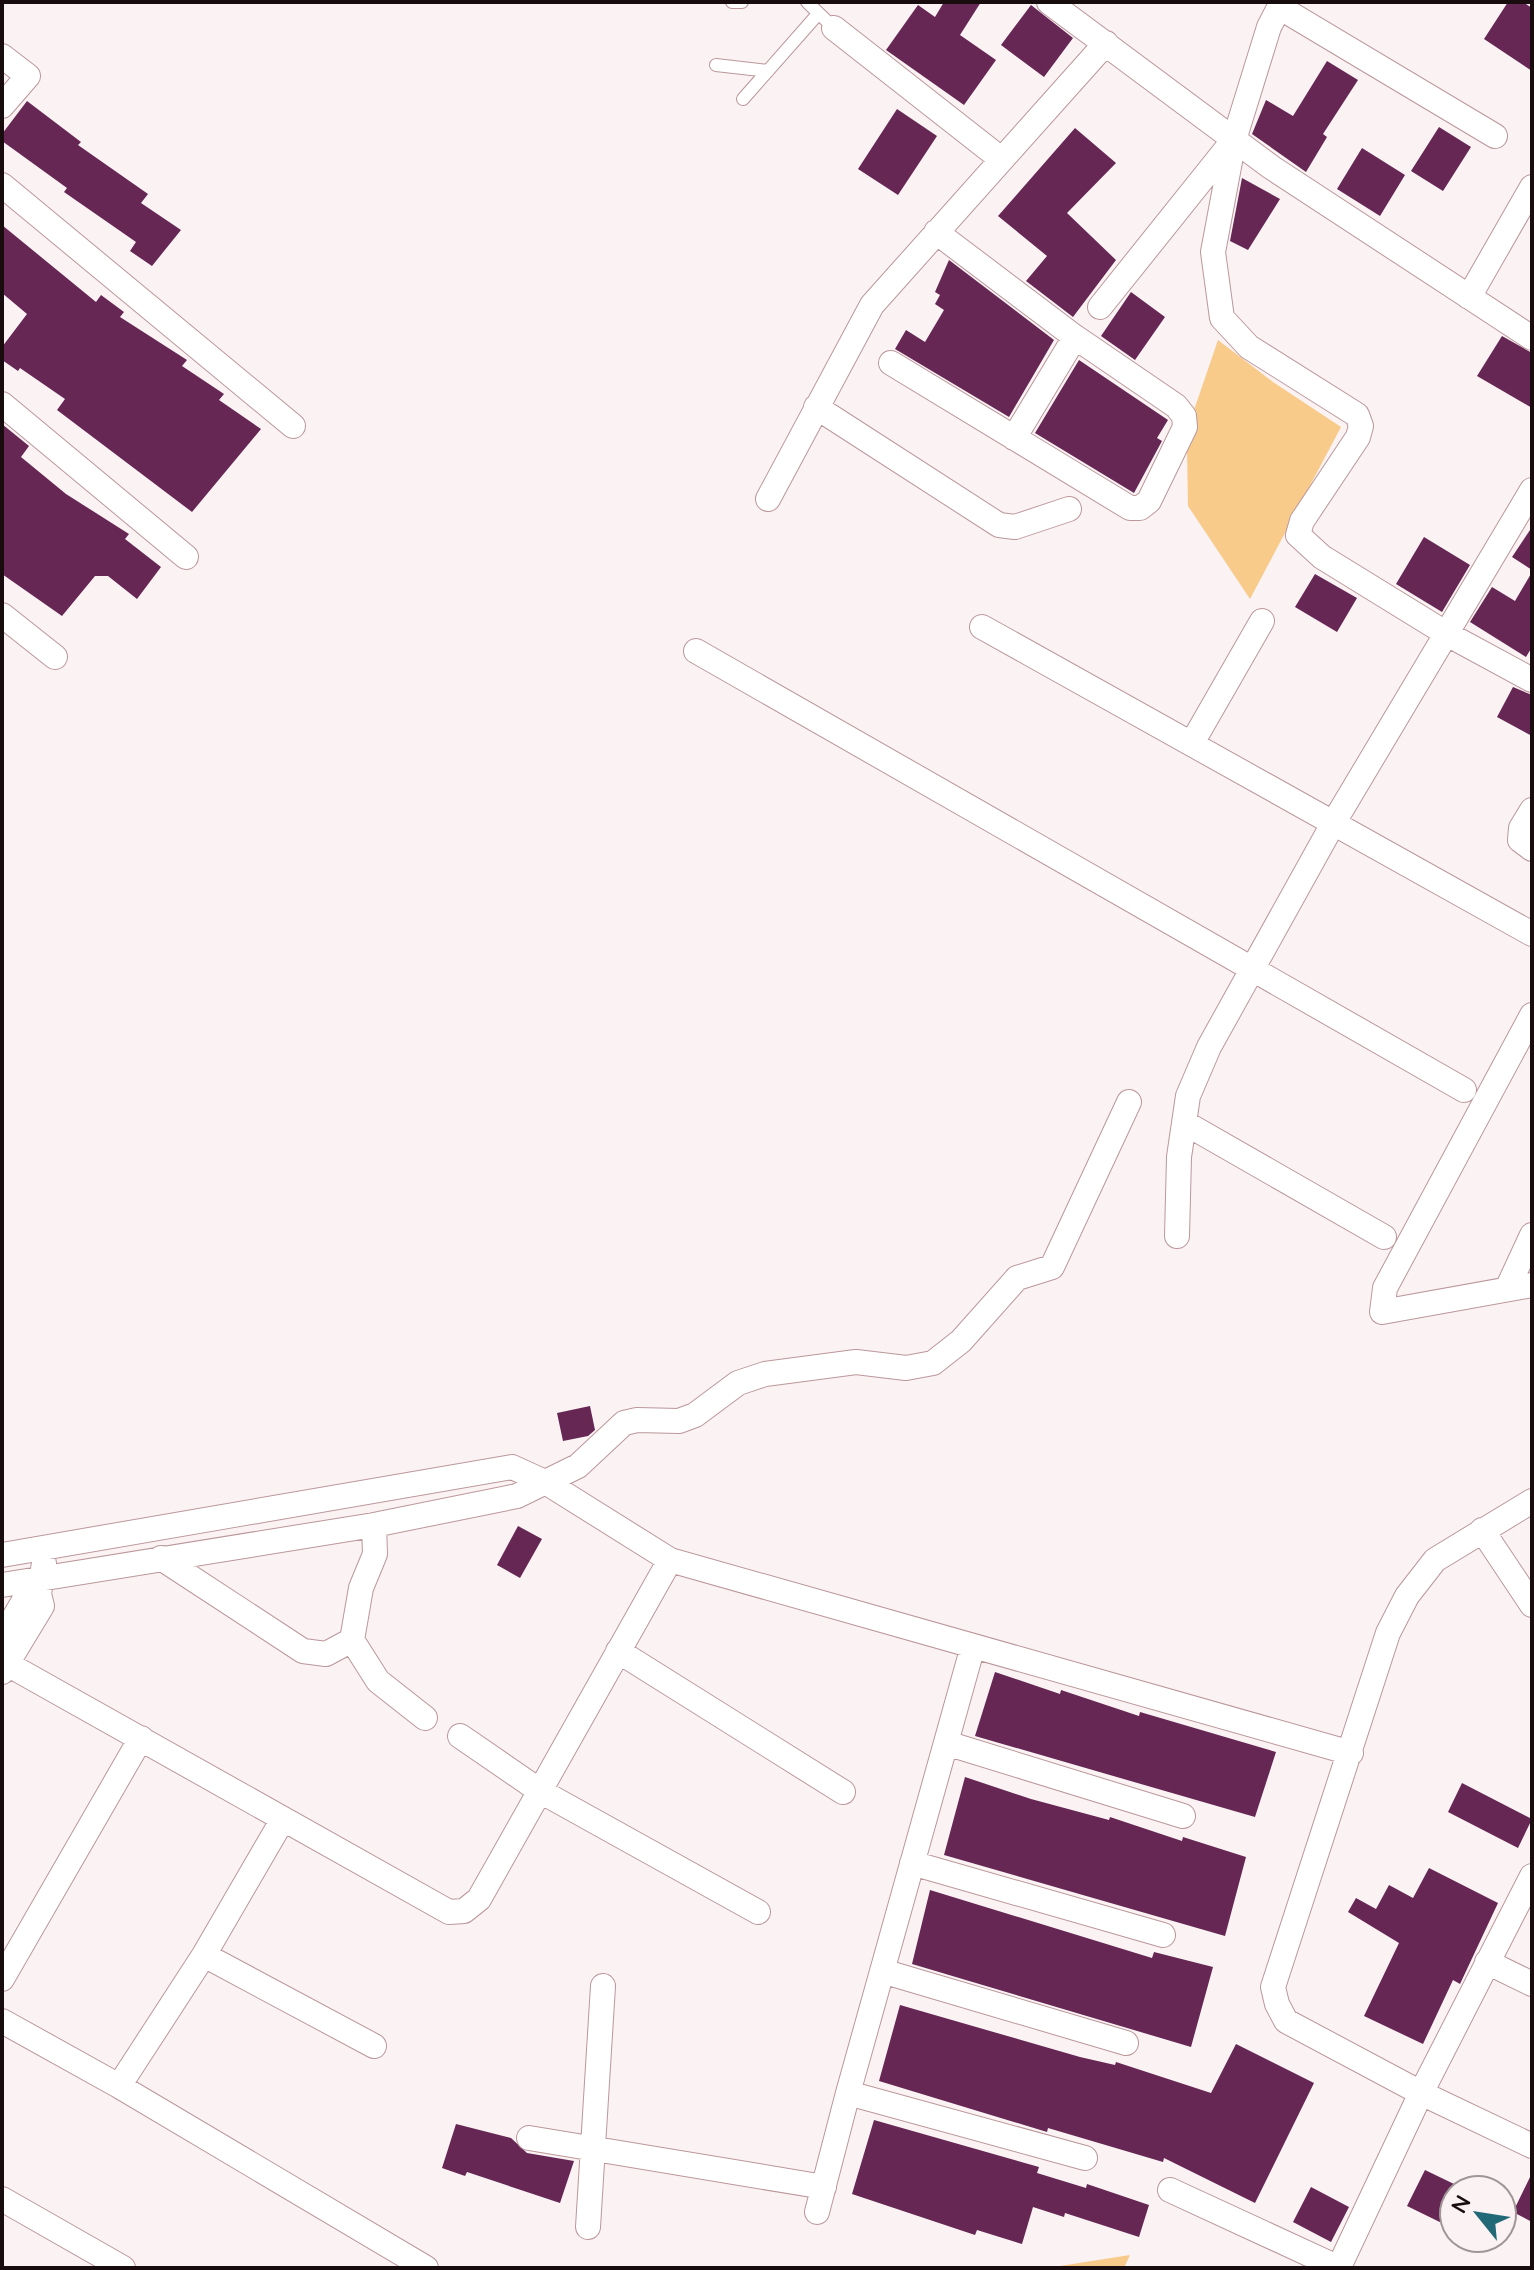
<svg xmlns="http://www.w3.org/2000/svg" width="1534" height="2270" font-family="Quicksand,sans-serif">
	<rect width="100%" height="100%" fill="#faf2f3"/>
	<path fill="#f8cb8b" d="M1218,340l55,42 68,45 -91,172 -62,-93 -1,-55 6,-38z
		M1130,2255l-6,13h-77z"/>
	<path fill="#662754" d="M944,2h37l-21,33 36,25 -32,45 -78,-55 32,-45 17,12z
		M1508,2h15l9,6v63l-48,-32z
		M1031,5l42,33 -29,39 -43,-32z
		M1327,61l31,19 -35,54 4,3 -21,35 -54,-38 14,-34 27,16z
		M27,101l54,41 -3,3 70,49 -7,9 40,27 -29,36 -22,-15 6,-9 -72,-50 3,-4 -65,-47v-7z
		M897,109l40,27 -39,59 -40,-26z
		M1439,127l32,20 -28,44 -32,-20z
		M1075,128l41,35 -49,50 49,47 -43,57 -47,-36 21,-25 -49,-40z
		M1362,148l43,27 -25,41 -43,-27z
		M1242,178l38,21 -32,51 -18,-9z
		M2,225l94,77 5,-7 23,17 -4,5 67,43 -5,6 42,28 -5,6 42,29 -69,83 -135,-102 8,-11 -45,-31 -2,3 -16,-11v-13l25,-33 -25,-21z
		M949,260l105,80 -45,77 -114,-68 11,-19 19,12 19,-32 -9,-6 5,-9 -5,-3z
		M1131,292l34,25 -30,43 -34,-24z
		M1502,336l30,17v55l-55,-32z
		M1079,360l89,60 -11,18 5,3 -28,52 -99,-60z
		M2,424l27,22 -8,11 45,37 63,40 -4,5 36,28 -24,32 -29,-23h-13l-33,40 -60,-42z
		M1532,527v43l-20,-13z
		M1424,537l46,28 -28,47 -46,-28z
		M1532,572v75l-6,10 -56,-35 22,-35 23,14z
		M1315,574l42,24 -20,34 -42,-25z
		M1513,687l19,8v41l-35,-19z
		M590,1406l5,24 -7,6 -25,5 -6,-28z
		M518,1526l24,13 -22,39 -23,-13z
		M995,1672l65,22 1,-4 78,26 1,-4 136,40 -21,65 -280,-81z
		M965,1777l66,22 78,21 1,-3 72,24 1,-4 63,20 -21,79 -281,-81z
		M1462,1783l70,36 -14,29 -70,-36z
		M1429,1868l69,35 -38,81 -7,-4 -30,64 -59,-28 35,-73 -51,-31 8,-14 20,11 13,-24 24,13z
		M930,1890l222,68 2,-6 59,15 -22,80 -279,-83z
		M900,2005l180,52 35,8 1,-3 95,31 25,-49 78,39 -59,120 -91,-45 -1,4 -115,-34 -1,4 -168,-51z
		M874,2120l165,47 -2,6 49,15 1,-4 62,21 -10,32 -74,-24 -1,4 -31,-10 -11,37 -45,-14 -2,5 -123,-41z
		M456,2124l55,14 16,15 47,8 -14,42 -93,-31 -2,4 -23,-8z
		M1425,2170l29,14v45l-47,-23z
		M1532,2173v49l-19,-10z
		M1311,2187l38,20 -18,35 -38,-20z"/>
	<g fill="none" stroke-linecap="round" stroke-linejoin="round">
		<g stroke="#bb979b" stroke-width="14">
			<path id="lane" d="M732,2h10
				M807,2l27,26
				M716,65l52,6
				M743,99l75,-85"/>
		</g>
		<g stroke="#bb979b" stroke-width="26">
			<path id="street" d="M1049,2l222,165 261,171
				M1282,2l-13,25 -35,113 -21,112 9,66 27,29 108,68 4,11 -3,11 -56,84 -4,14 24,22 125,77 85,46
				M1279,7l216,129
				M834,28l167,131
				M2,56l26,20 -26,30
				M2,185l291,241
				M1469,297l63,-110
				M1100,307l132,-165
				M891,363l239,145h10l9,-7 36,-74 -1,-11 -8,-10 -101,-69 -139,-105
				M2,404l184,153
				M816,407l183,118 16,2 54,-18
				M1014,438l61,-101
				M768,499l104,-194 234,-262
				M2,615l53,42
				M982,627l550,307
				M696,651l768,439
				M1192,743l70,-122
				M1532,810l-11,18 -1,12 12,9
				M1532,1015l-147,273 -3,24 150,-27
				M1185,1123l199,114
				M1177,1236l2,-79 9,-61 21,-49 125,-225 198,-332
				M1507,1289l25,-54
				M1532,1501l-97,59 -28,36 -19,37 -115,354 4,17 9,17 135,72 111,53
				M374,1525l1,29 -14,34 -9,52 26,41 47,37
				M1482,1530l50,75
				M2,1555l510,-88 35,16 123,77 681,193
				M161,1558l142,93 23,3 26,-14
				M2,1585l372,-60 143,-29 61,-30 46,-43 13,-3 42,1 16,-6 43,-32 27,-9 91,-12 50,6 27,-5 28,-22 56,-63 35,-11 77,-165
				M2,1638l24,-41 13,-3
				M973,1646l-125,447 237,65
				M618,1651l225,141
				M2,1661l447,251 15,-1 15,-12 191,-339
				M2,1672l40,-66 -3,-12 5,-31
				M460,1736l80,55 218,121
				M946,1743l237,73
				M912,1863l251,72
				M204,1955l170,91
				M1487,1962l45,22
				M882,1971l244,72
				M2,1979l139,-241
				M2,2021l117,65 307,182
				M119,2086l85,-131 79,-136
				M529,2138l295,49
				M1170,2190l169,78
				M2,2199l121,69
				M817,2212l31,-119
				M588,2227l15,-241
				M1339,2267l82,-174 111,-217"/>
		</g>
		<use href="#lane" stroke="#fff" stroke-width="12"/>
		<use href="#street" stroke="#fff" stroke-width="24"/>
	</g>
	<rect width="1534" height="2270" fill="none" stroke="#180c0e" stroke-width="8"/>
	<g transform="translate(1478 2214) rotate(300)"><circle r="38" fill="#faf2f3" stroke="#a09697" stroke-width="2"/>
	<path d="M0-6L14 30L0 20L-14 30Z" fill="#226977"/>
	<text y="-12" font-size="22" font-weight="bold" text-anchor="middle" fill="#180c0e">N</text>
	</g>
</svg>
